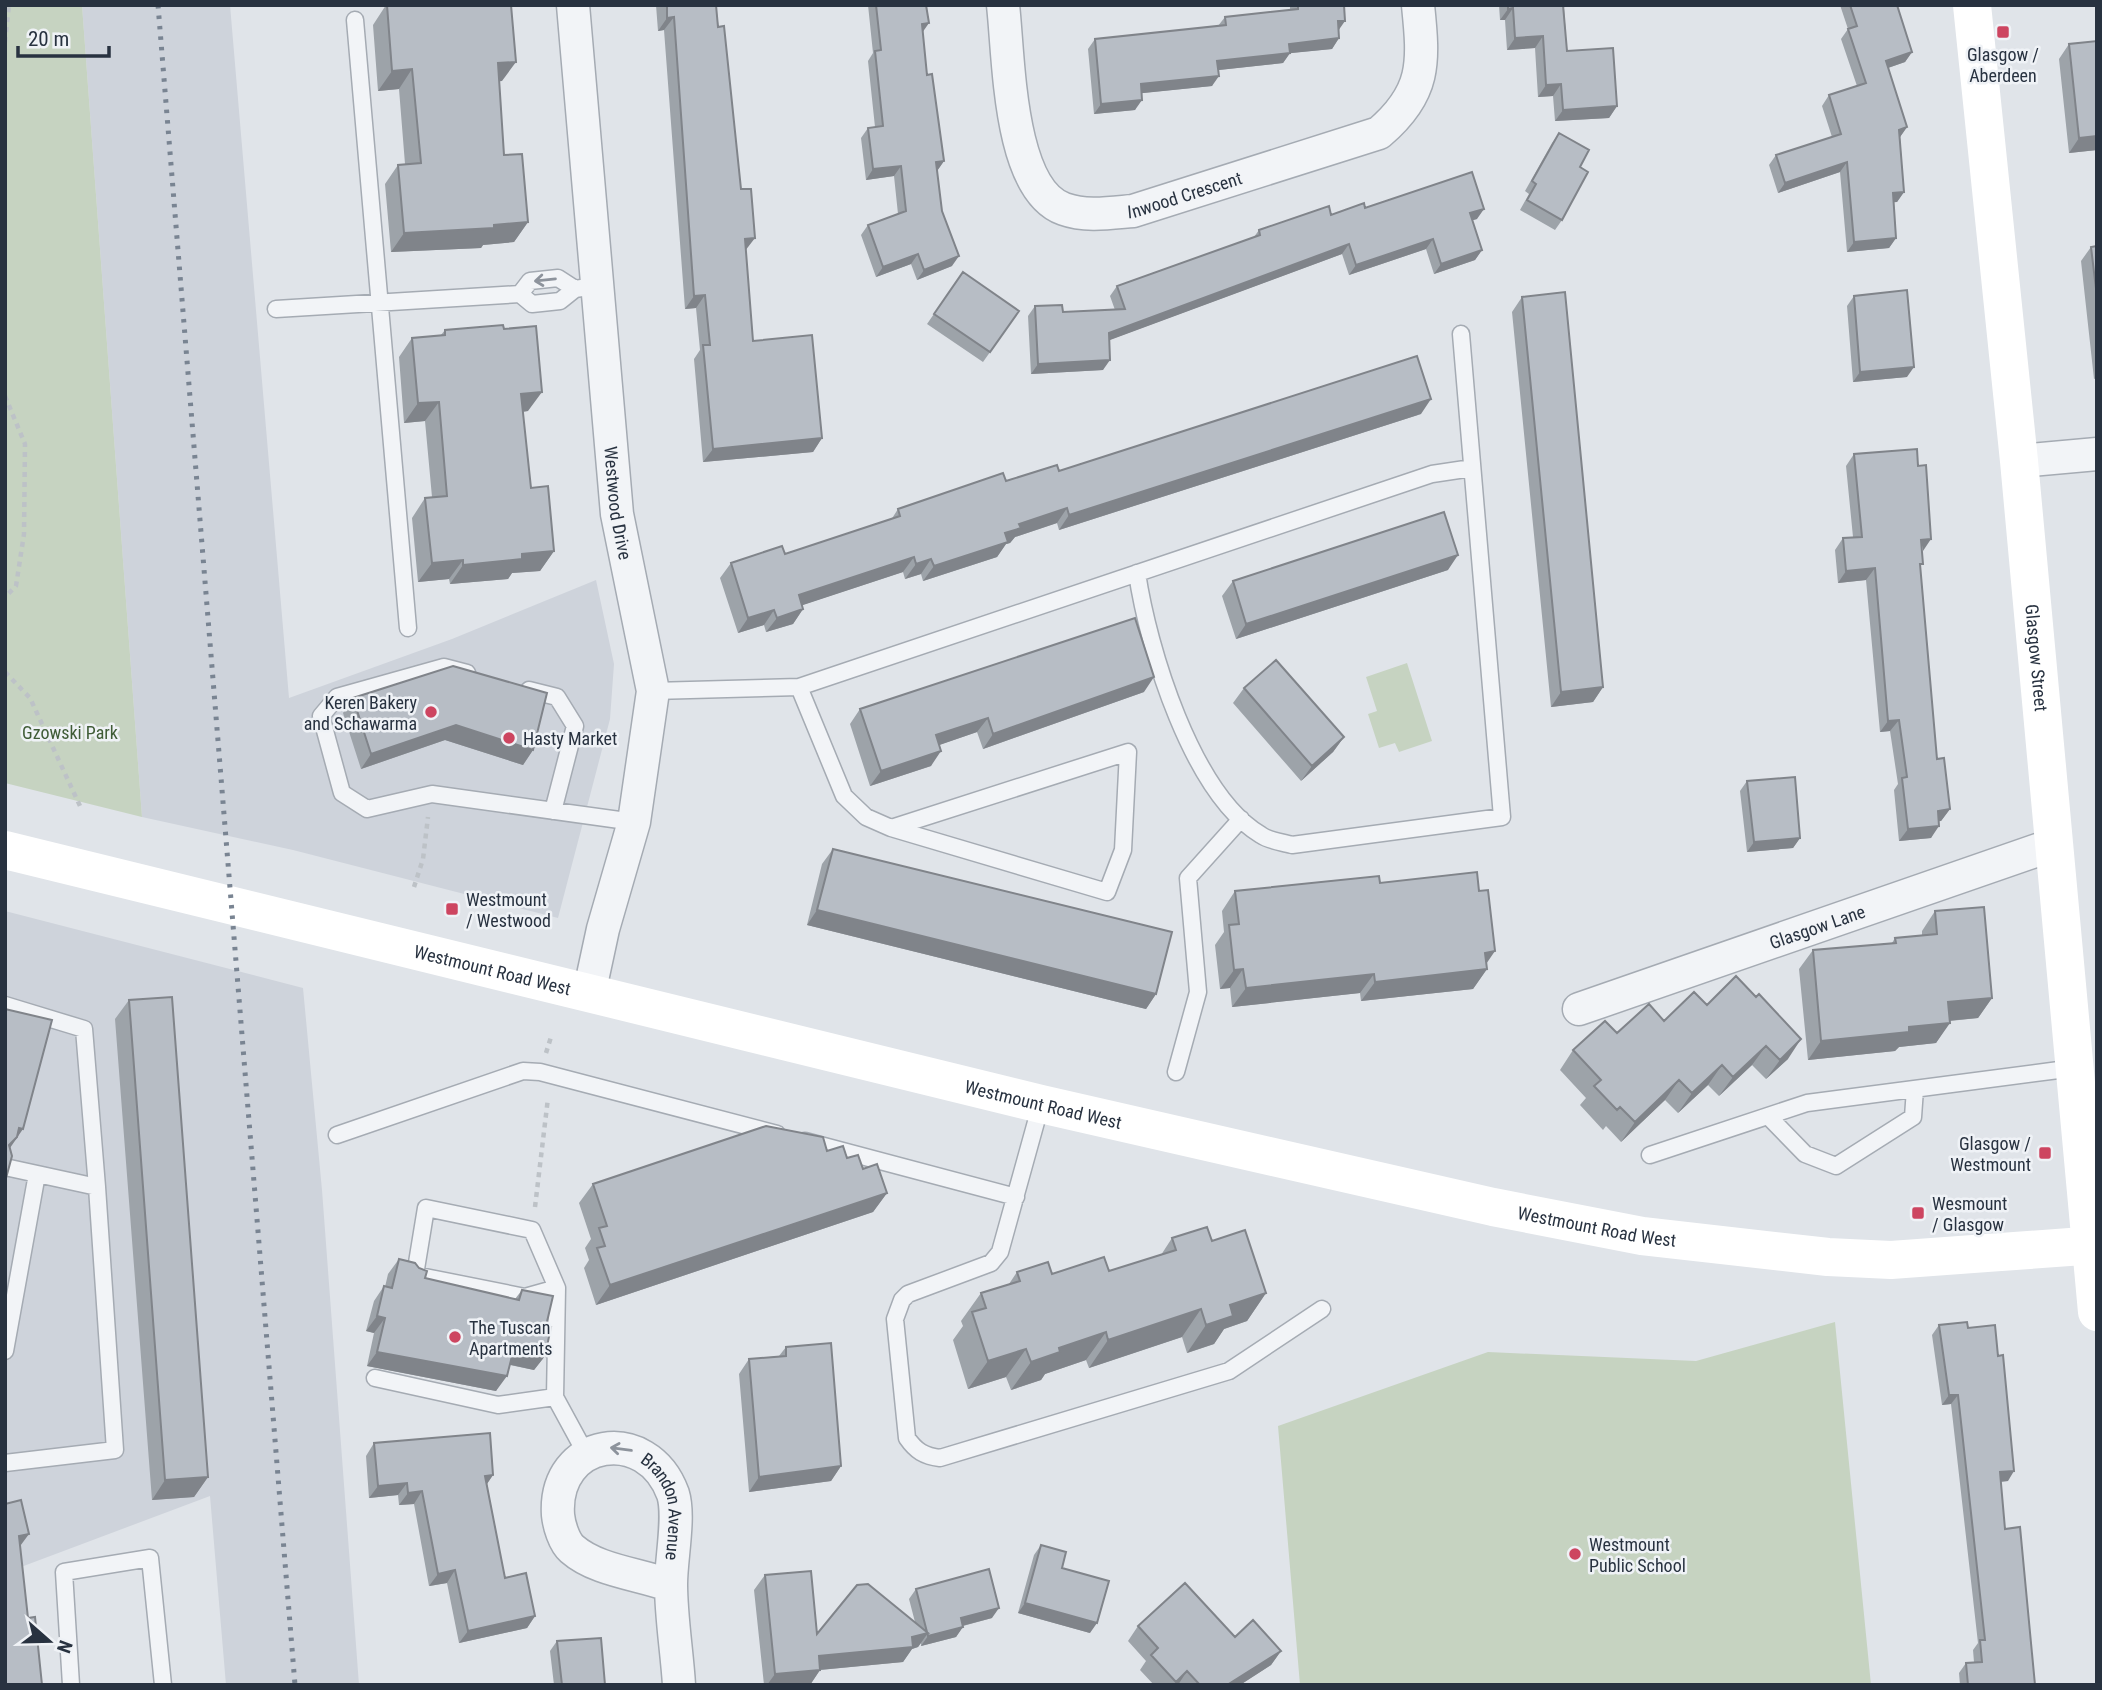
<svg xmlns="http://www.w3.org/2000/svg" width="2102" height="1690" font-family="'Roboto Condensed',sans-serif">
	<rect width="100%" height="100%" fill="#e0e4e9"/>
	<path fill="#ced3db" d="M82,5h148l59,693 163,-59 144,-59 18,84 -4,55 -52,199 -265,-68 -151,-33z
		M5,911l298,77 19,202 37,495h-133l-16,-189 -205,77z"/>
	<path fill="#c6d3c1" d="M5,5h77l60,812 -137,-34z
		M1407,663l25,78 -33,11 -4,-9 -16,5 -11,-34 9,-3 -11,-34z
		M1835,1322l36,363h-571l-22,-259 210,-74 208,9z"/>
	<g fill="none" stroke-linecap="round" stroke-linejoin="round">
		<g stroke="#a5abb3" stroke-width="19">
			<path id="lane" d="M355,20l53,608
				M520,294l10,-13 28,-3 17,11
				M276,309l244,-15 12,10 28,-3 15,-12 20,-3
				M1137,573c11,75 55,221 124,262 8,6 21,7 31,10l210,-28 -41,-483
				M467,673l-23,-6 -107,30 -16,19 21,77 25,16 65,-15 202,28
				M799,687l45,109 22,21 25,11 237,-76 -5,98 -16,42 -216,-64
				M529,690l28,7 18,29 -22,85
				M653,691l146,-4 633,-213 40,-6
				M5,1005l79,24 13,158
				M1176,1072l22,-80 -10,-114 53,-59
				M1041,1104l-41,148 -9,11 -83,31 -6,6 -7,19 12,119c9,13 17,18 33,20l289,-87 93,-62
				M1768,1116l37,38 31,12 77,-49 2,-28
				M337,1135l186,-64 17,1 237,62
				M805,1141l211,56
				M1650,1155l157,-52 267,-35
				M5,1167l92,20 18,263 -110,13
				M557,1288l-25,-58 -106,-22 -11,67 110,22 32,-9 -2,109 31,57
				M5,1351l32,-177
				M375,1378l123,27 57,-8
				M71,1685l-7,-113 86,-14 13,127"/>
		</g>
		<g stroke="#a5abb3" stroke-width="35">
			<g id="street">
				<path id="s1" d="M573,5l44,509 36,177 -19,131 -31,107 -14,65"/>
				<path id="s2" d="M1003,5c6,51 5,184 61,204 22,8 46,4 69,2l246,-78c47,-40 45,-70 39,-128"/>
				<path d="M2019,461l78,-7"/>
				<path id="s3" d="M1579,1009l476,-165"/>
				<path id="s4" d="M671,1586c-31,-12 -74,-15 -99,-37 -8,-7 -13,-24 -14,-34 -5,-77 89,-92 115,-21 7,22 -2,65 -2,90 0,33 6,68 8,101"/>
			</g>
		</g>
		<path stroke="#bdc2c7" stroke-width="4.5" stroke-dasharray="5 5" stroke-linecap="butt" d="M5,42l4,-37
			M5,396l20,48 -1,90 -8,52 -11,11
			M5,672l25,26 50,108
			M414,887l9,-28 5,-42
			M546,1053l5,-16
			M535,1207l13,-109"/>
		<use href="#lane" stroke="#f2f4f7" stroke-width="16"/>
		<use href="#street" stroke="#f2f4f7" stroke-width="32"/>
		<g stroke="#fff" stroke-width="38">
			<path id="s5" d="M1972,5l47,456 78,851"/>
			<path id="s6" d="M5,850l1036,254 452,103 149,29 186,21 63,3 206,-15"/>
		</g>
		<path stroke="#798492" stroke-width="5" stroke-dasharray="3.5 7" stroke-linecap="butt" d="M158,5l137,1680"/>
	</g>
	<path fill="#9da3a9" d="M386,5l116,76h-3l5,74 24,67 -14,20 -31,3 -2,3 -90,4 -6,-68 13,-19 7,-1 -6,-75 -21,2 -5,-66z
		M656,5h60l30,246 7,90 69,97 -9,14 -110,10 -9,-103 6,-9 -4,-42 -11,1 -21,-279 -6,1z
		M868,5h58l-3,27 4,43 17,86 -7,10 5,40 10,55 -35,14 -6,-16 -35,13 -15,-42 7,-10 30,-11 -4,-38 -28,4 -5,-42 7,-10 7,-1 -7,-66 5,-8z
		M1290,5h54l-5,25v8l-7,11 -42,4 -7,10 -65,7 -6,16 -70,7 -7,17 -41,4 -6,-65 7,-10 123,-13 7,-9 65,-7z
		M1499,5h66l-1,3 3,43 50,55 -8,12 -54,3 -2,-25 -15,1 -3,-49 -28,2 -2,-30h-5z
		M1840,5h57l15,47 -7,10 -17,6 19,59 -7,10 4,55 -7,10h-4l3,36 -7,10 -42,4 -7,-80 -62,21 -9,-28 7,-10 56,-18 -10,-31 7,-11 28,-9 -16,-47 7,-10z
		M2069,44l28,106 -28,3 -10,-94z
		M1559,133l21,34 -18,53 -7,10 -35,-20 9,-16 -4,-3 27,-48z
		M1365,208l112,11 -5,1 10,30 -7,10 -41,14 -8,-25 -77,26 -7,-21 -233,86 -6,30 -72,4 -3,-58 7,-10 28,6 52,-2 -5,-14 7,-10 137,-49 5,-7z
		M2097,246v132l-3,1 -13,-118 10,-14z
		M963,272l56,39 -36,51 -56,-38z
		M1854,296l53,81 -54,5 -6,-76z
		M1522,297l81,390 -10,15 -42,5 -39,-395z
		M504,329l24,82 -5,1 8,76 23,63 -14,20 -28,2 -4,6 -58,5 -1,-5 -31,3 -6,-64 13,-20 7,-1 -7,-76 -21,2 -5,-66 13,-19 29,-3 4,-5z
		M1421,414l-362,116 -2,-7 -42,14 -5,6 -4,1 -9,13 -74,24 -2,-7 -16,5 -2,-7 -101,33 1,4 -10,15 -27,8 -2,-7 -26,8 -18,-55 11,-15 54,-9 106,-34 7,-11 108,-28 53,-10z
		M1854,454l68,97 -2,17 17,191 13,50 -9,12h-2l-8,17 -32,3 -5,-51 4,-6 -8,-53 -10,1 -14,-152 -28,3 -3,-33 8,-12 10,-1 -7,-71z
		M1448,570l-212,69 -14,-43 11,-15z
		M1244,688l100,49 -11,15 -32,29 -68,-78z
		M1144,692l-161,57 -6,-17 -38,13 -8,21 -61,20 -20,-62 10,-15z
		M353,698l180,52 -10,15 -78,-25 -84,29 -18,-56z
		M1747,781l53,57 -7,10 -46,4 -7,-61z
		M833,849l323,145 -10,15 -339,-84 15,-61z
		M1380,883l106,81 1,5 -14,20 -112,12 -1,-8 -128,14 -2,-19 -10,1 -5,-44 9,-13 -2,-21 13,-20z
		M1935,911l57,87 -14,20 -28,3 -14,22 -37,4 -4,4 -87,9 -9,-91 14,-19 79,-7 3,-5 27,-2v-5z
		M129,1000l79,477 -14,20 -42,3 -37,-481z
		M1707,1005l81,54 -22,20 -14,-14 -33,31 -11,-11 -30,28 -13,-13 -44,42 -15,-16 -3,4 -23,-25 6,-7 -26,-28 13,-20 44,-17 47,-12z
		M827,1151l20,7 16,11 24,24 -14,19 -277,93 -12,-37 5,-8 -4,-12 6,-9 -12,-36 14,-19z
		M1172,1238l40,3 54,52 -19,28 -23,8 -10,15 -27,9 -5,-16 -93,31 -3,-8 -41,14 -4,6 -30,10 -5,-13 -38,12 -15,-49 10,-14 -2,-5 20,-28 28,-9 8,-12 35,2 57,-3 52,-16z
		M399,1259l26,19 90,21 7,-9 24,36 -1,30 -11,14 -24,-5 -14,26 -129,-25 7,-33 -8,-2 8,-30 10,-15 1,1 3,-13z
		M1939,1325l29,3 40,153 -7,1 4,47 30,156h-75l-1,-12 7,-10 8,-1 -1,-12 5,-7 -27,-239 -9,1 -10,-70z
		M786,1347l55,119 -10,15 -82,11 -10,-118 10,-15 30,-3z
		M374,1443l119,32 -6,9 18,94 30,38 -8,12 -68,15 -12,-60 -18,3 -15,-82 -15,1 -1,-10 -29,3 -3,-42z
		M1041,1545l21,23 28,65 -72,-20 16,-58z
		M765,1575l52,59 98,-12 -6,-23 7,-10 76,29 -29,8 -7,11 -35,9v-3l-3,4 -6,2 -9,13 -83,8 -10,15h-46l-10,-95z
		M1138,1626l97,11 46,14 -10,14 -31,20h-86l-14,-15 6,-9 -18,-20z
		M557,1641l48,44h-51l-4,-34z"/>
	<path fill="#80848a" d="M1513,8l-8,12h-5l8,-11z
		M674,17l-10,13 -6,1 9,-13z
		M1338,21h7l-7,10z
		M929,23l-7,10v-9z
		M1543,36l-8,12 -28,2 8,-12z
		M1339,38l-7,11 -50,5 7,-10z
		M1912,52l-7,10 -26,9 7,-10z
		M1290,53l-7,10 -73,8 7,-10z
		M516,62l-14,19 -18,2 14,-20z
		M412,69l-13,20 -21,2 14,-20z
		M1219,76l-7,10 -78,8 7,-10z
		M1561,84l-8,12 -15,1 8,-12z
		M1142,100l-7,10 -41,4 7,-10z
		M1617,106l-8,12 -54,3 8,-11z
		M1907,127l-7,10 -8,3 7,-10z
		M2097,136v14l-28,3 10,-15z
		M944,161l-7,10 -1,-9z
		M1847,162l-7,10 -62,21 7,-10z
		M901,166l-7,10 -28,4 7,-11z
		M1904,192l-7,10 -11,1 7,-10z
		M1484,209l-7,10 -14,4 7,-10z
		M528,222l-14,20 -31,3 -2,3 -90,4 13,-19z
		M755,238l-10,13v-12z
		M1896,238l-7,10 -42,4 7,-10z
		M1433,239l-7,10 -77,26 7,-10z
		M1349,244l-7,10 -240,89 7,-10z
		M1482,250l-7,10 -41,14 7,-10z
		M918,254l-7,10 -35,13 7,-10z
		M959,256l-7,10 -35,14 7,-10z
		M705,295l-9,13 -11,1 9,-13z
		M1110,360l-7,10 -72,4 7,-10z
		M1914,367l-7,10 -54,5 7,-10z
		M542,392l-14,19 -20,2 13,-19z
		M1431,399l-10,15 -362,116 10,-15z
		M439,402l-14,19 -21,2 14,-20z
		M822,438l-9,14 -110,10 10,-13z
		M1067,508l-10,15 -42,14 -5,6 -4,1 -9,13 -74,24 11,-15 71,-33 14,-9z
		M1931,539l-8,12 -2,-11z
		M554,551l-14,20 -28,2 -4,6 -58,5 13,-19 59,-11z
		M1458,555l-10,15 -212,69 10,-15z
		M914,557l-11,15 -115,38 11,-15z
		M931,559l-10,15 -16,5 11,-15z
		M463,560l-14,19 -31,3 14,-19z
		M1875,568l-9,12 -28,3 8,-12z
		M803,609l-10,15 -27,8 11,-14z
		M774,610l-10,15 -26,8 10,-15z
		M1154,677l-10,15 -161,57 10,-15z
		M1603,687l-10,15 -42,5 10,-15z
		M988,718l-11,14 -52,18 11,-15z
		M1899,720l-9,11 -10,1 8,-11z
		M456,725l77,25 -10,15 -78,-25 -84,29 10,-15z
		M1344,737l-11,15 -32,29 11,-15z
		M941,751l-10,15 -61,20 11,-15z
		M1950,809l-9,12 -12,1 9,-11z
		M1939,826l-8,12 -32,3 9,-12z
		M1800,838l-7,10 -46,4 7,-10z
		M817,910l339,84 -10,15 -339,-84z
		M1495,951l-13,19 5,-1 -14,20 -112,12 14,-19 110,-29z
		M1243,969l-13,19 -10,1 14,-19z
		M1374,974l-14,19 -128,14 14,-19z
		M1992,998l-14,20 -43,4 13,-20z
		M1950,1023l-14,20 -37,4 -4,4 -87,9 13,-19 88,-14z
		M1801,1039l-13,20 -22,20 14,-19z
		M1766,1046l-14,19 -33,31 14,-19z
		M1722,1065l-14,20 -30,28 14,-20z
		M1679,1080l-14,20 -44,42 14,-20z
		M19,1128l4,1 -13,19 -5,1z
		M887,1193l-14,19 -277,93 14,-20z
		M1266,1293l-19,28 -23,8 -10,15 -27,9 19,-28 24,-20z
		M1201,1309l-19,28 -93,31 19,-28z
		M377,1316l8,2 -11,15 -8,-2z
		M1106,1332l-20,28 -41,14 -4,6 -30,10 20,-28 28,-14z
		M514,1348l31,8 -11,14 -31,-7z
		M1026,1349l-20,28 -38,12 20,-28z
		M377,1352l130,24 -11,15 -129,-25z
		M1949,1395h9l-7,9 -9,1z
		M841,1466l-10,15 -82,11 10,-15z
		M2014,1471l-6,10 -14,1 6,-10z
		M493,1475l-9,13 1,-12z
		M208,1477l-14,20 -42,3 13,-20z
		M407,1483l-9,12 -29,3 9,-12z
		M422,1491l-8,13 -15,1 9,-12z
		M29,1534l-14,19 4,-17z
		M455,1570l-8,13 -18,3 9,-12z
		M1025,1603l72,20 -7,10 -72,-20z
		M999,1608l-7,10 -38,10 7,-10z
		M535,1616l-8,12 -68,15 9,-12z
		M963,1627l-7,10 -35,9 7,-10z
		M928,1633l-10,14 -6,2 -9,13 -95,9 11,-15 93,-19z
		M1281,1651l-10,14 -31,20h-13z
		M820,1670l-10,15h-43l8,-11z
		M1187,1671l-9,14h-4l2,-3z"/>
	<path fill="#b7bdc5" stroke="#80848a" stroke-width="2" d="M387,5h124l5,57 -18,1 6,92 18,-1 6,68 -34,3v3l-90,5 -6,-68 23,-2 -9,-94 -20,2z
		M667,5h49l2,22 6,-1 17,163h10l4,49 -10,1 8,102 59,-6 10,103 -109,11 -10,-104h7l-5,-50 -11,1 -20,-279 -7,1z
		M876,5h50l3,18 -7,1 5,51 5,-1 12,87 -8,1 6,49 17,45 -35,14 -6,-16 -35,13 -15,-42 38,-14 -5,-45 -28,3 -5,-41 15,-2 -8,-75 6,-1z
		M1298,5h46l1,16h-7l1,17 -50,6 1,9 -73,8 2,15 -78,8 1,16 -41,4 -6,-65 131,-14 -1,-8 73,-8z
		M1508,5h55l4,46 46,-3 4,58 -54,4 -2,-26 -15,1 -3,-49 -28,2 -2,-30 -5,1z
		M1850,5h47l15,47 -26,9 21,66 -8,3 5,62 -11,1 3,45 -42,4 -7,-80 -62,21 -9,-28 65,-21 -12,-39 37,-12 -18,-54 9,-3z
		M2097,41v95l-18,2 -10,-94z
		M1559,133l30,17 -9,17 8,5 -26,48 -35,-20 9,-16 -4,-3z
		M1472,172l12,37 -14,4 12,37 -41,14 -8,-25 -77,26 -7,-21 -240,89 1,27 -72,4 -3,-58 27,-1 1,7 62,-3 -8,-23 143,-51 -1,-5 70,-24 2,9 33,-12 1,5z
		M2097,246v51l-6,-50z
		M963,272l56,39 -29,41 -56,-38z
		M1907,290l7,77 -54,5 -6,-76z
		M1565,292l38,395 -42,5 -39,-395z
		M503,325l1,4 32,-3 6,66 -21,2 10,94 17,-2 6,65 -32,3v5l-59,6v-5l-31,3 -7,-65 22,-2 -8,-94 -21,1 -6,-65 33,-3v-5z
		M1417,356l14,43 -362,116 -2,-7 -48,16 2,4 -16,5 3,9 -74,24 -3,-7 -15,5 -2,-7 -115,38 4,14 -26,9 -3,-8 -26,8 -17,-55 51,-17 3,8 115,-38 -2,-7 105,-36 3,8 51,-16 2,6z
		M1917,449l1,17 8,-1 5,74 -10,1 2,24h-3l17,195 7,-1 6,51 -12,2 1,15 -31,3 -6,-51 5,-1 -8,-57 -11,1 -13,-153 -29,3 -3,-33 19,-1 -8,-83z
		M1444,512l14,43 -212,69 -13,-43z
		M1135,618l19,59 -161,57 -5,-16 -52,17 5,16 -60,20 -21,-62z
		M1276,660l68,77 -32,29 -68,-78z
		M453,666l94,27 -14,57 -77,-25 -85,29 -18,-56z
		M1795,777l5,61 -46,4 -7,-61z
		M833,849l339,83 -16,62 -339,-84z
		M1477,872l2,19 9,-1 7,61 -10,2 2,16 -112,13 -1,-8 -128,14 -3,-19 -9,1 -5,-45 10,-1 -4,-33 144,-15 1,7z
		M1984,907l8,91 -44,4 2,21 -41,4v5l-88,9 -8,-91 83,-7 -1,-5 42,-4 -2,-23z
		M1736,976l20,21 3,-3 42,45 -21,21 -14,-14 -33,31 -11,-12 -30,28 -13,-13 -44,42 -15,-15 -3,3 -23,-24 7,-6 -28,-30 32,-29 12,12 32,-29 15,17 30,-29 13,13z
		M172,997l36,480 -43,3 -36,-480z
		M5,1009l47,11 -29,109 -4,-1 -2,9 -8,8 3,11 -7,26z
		M766,1126l57,11 4,14 16,-5 4,12 11,-3 5,14 14,-5 10,29 -277,92 -13,-37 8,-2 -6,-18 8,-2 -14,-42z
		M1207,1227l5,14 33,-11 21,63 -36,12 3,11 -27,9 -5,-16 -93,31 -2,-8 -47,16 1,4 -29,10 -5,-13 -38,12 -16,-49 14,-4 -5,-15 39,-12 -3,-9 31,-10 4,12 52,-17 5,14 67,-21 -4,-12z
		M399,1259l16,4 4,5 8,3 -2,7 94,22 3,-10 31,6 -7,30 5,1 -6,29 -31,-8 -7,28 -130,-24 8,-34 -8,-2 7,-30 8,2z
		M1967,1322l1,6 27,-3 3,31 5,-1 11,116 -14,1 5,57 15,-2 15,158h-67l-2,-22 16,-1 -2,-22h5l-27,-245h-9l-10,-70z
		M831,1343l10,123 -82,11 -10,-118 37,-3v-9z
		M490,1433l3,42 -8,1 20,102 21,-5 9,43 -67,15 -13,-61 -17,4 -16,-83 -14,2 -1,-10 -29,3 -4,-43z
		M21,1500l8,34 -10,2 9,82 7,-1 7,68h-37v-181z
		M1041,1545l25,7 -4,16 47,13 -12,42 -72,-20z
		M989,1569l10,39 -38,10 2,9 -35,9 -12,-47z
		M811,1571l6,63 40,-49 11,-1 60,49 -16,4 1,10 -94,9 1,14 -45,4 -10,-99z
		M1185,1583l50,54 18,-17 28,31 -54,34h-27l-13,-14 -11,11 -25,-27 7,-7 -20,-22z
		M601,1638l4,47h-43l-5,-44z"/>
	<defs><path id="oneway-shaft" d="M-6 0H5M1.5-3L5.5 0L1.5 3" fill="none" stroke-width="1.6" stroke-linecap="round" stroke-linejoin="round" transform="scale(1.75)"/></defs>
	<g stroke="#8d939c">
		<use href="#oneway-shaft" transform="translate(545 280) rotate(174)"/>
		<use href="#oneway-shaft" transform="translate(621 1449) rotate(-172)"/>
	</g>
	<g fill="#cd4560" stroke="#eff2f6" stroke-width="2.5">
		<rect x="1996" y="25" width="14" height="14" rx="3.5"/>
		<circle cx="431" cy="712" r="7"/>
		<circle cx="509" cy="738" r="7"/>
		<rect x="445" y="902" width="14" height="14" rx="3.5"/>
		<rect x="2038" y="1146" width="14" height="14" rx="3.5"/>
		<rect x="1911" y="1206" width="14" height="14" rx="3.5"/>
		<circle cx="455" cy="1337" r="7"/>
		<circle cx="1575" cy="1554" r="7"/>
	</g>
	<g text-anchor="middle" dominant-baseline="central" stroke-width="5" stroke-linejoin="round" paint-order="stroke">
		<g font-size="18" fill="#283240" stroke="#eff2f6" text-anchor="start">
			<text x="2003" y="54" text-anchor="middle">Glasgow /<tspan x="2003" dy="21">Aberdeen</tspan></text>
			<text x="417" y="702" text-anchor="end">Keren Bakery<tspan x="417" dy="21">and Schawarma</tspan></text>
			<text x="523" y="738">Hasty Market</text>
			<text x="466" y="899">Westmount<tspan x="466" dy="21">/ Westwood</tspan></text>
			<text x="2031" y="1143" text-anchor="end">Glasgow /<tspan x="2031" dy="21">Westmount</tspan></text>
			<text x="1932" y="1203">Wesmount<tspan x="1932" dy="21">/ Glasgow</tspan></text>
			<text x="469" y="1327">The Tuscan<tspan x="469" dy="21">Apartments</tspan></text>
			<text x="1589" y="1544">Westmount<tspan x="1589" dy="21">Public School</tspan></text>
		</g>
		<g font-size="18" fill="#283240" stroke="#eff2f6">
			<text stroke="none"><textPath href="#s2" startOffset="345">Inwood Crescent</textPath></text>
			<text stroke="none"><textPath href="#s1" startOffset="500">Westwood Drive</textPath></text>
			<text stroke="none"><textPath href="#s5" startOffset="656">Glasgow Street</textPath></text>
			<text stroke="none"><textPath href="#s3" startOffset="252">Glasgow Lane</textPath></text>
			<text stroke="none"><textPath href="#s6" startOffset="502">Westmount Road West</textPath></text>
			<text stroke="none"><textPath href="#s6" startOffset="1069">Westmount Road West</textPath></text>
			<text stroke="none"><textPath href="#s6" startOffset="1636">Westmount Road West</textPath></text>
			<text stroke="none"><textPath href="#s4" startOffset="331">Brandon Avenue</textPath></text>
		</g>
		<g font-size="18" fill="#3f5c36" stroke="#eff2f6">
			<text x="70" y="732">Gzowski Park</text>
		</g>
	</g>
	<rect width="2102" height="1690" fill="none" stroke="#283240" stroke-width="14"/>
	<g transform="translate(49 1641) rotate(110)" stroke="#eff2f6" stroke-width="5" paint-order="stroke">
	<path d="M0-5L12 26L0 18L-12 26Z" fill="#283240"/>
	<text y="-10" font-size="19" font-weight="bold" text-anchor="middle" fill="#283240">N</text>
	</g>
	<path d="M18 46v10h91v-10" fill="none" stroke="#283240" stroke-width="3.5"/>
	<text x="28" y="46" font-size="21" fill="#283240" stroke="#eff2f6" stroke-width="5" paint-order="stroke">20 m</text>
</svg>
